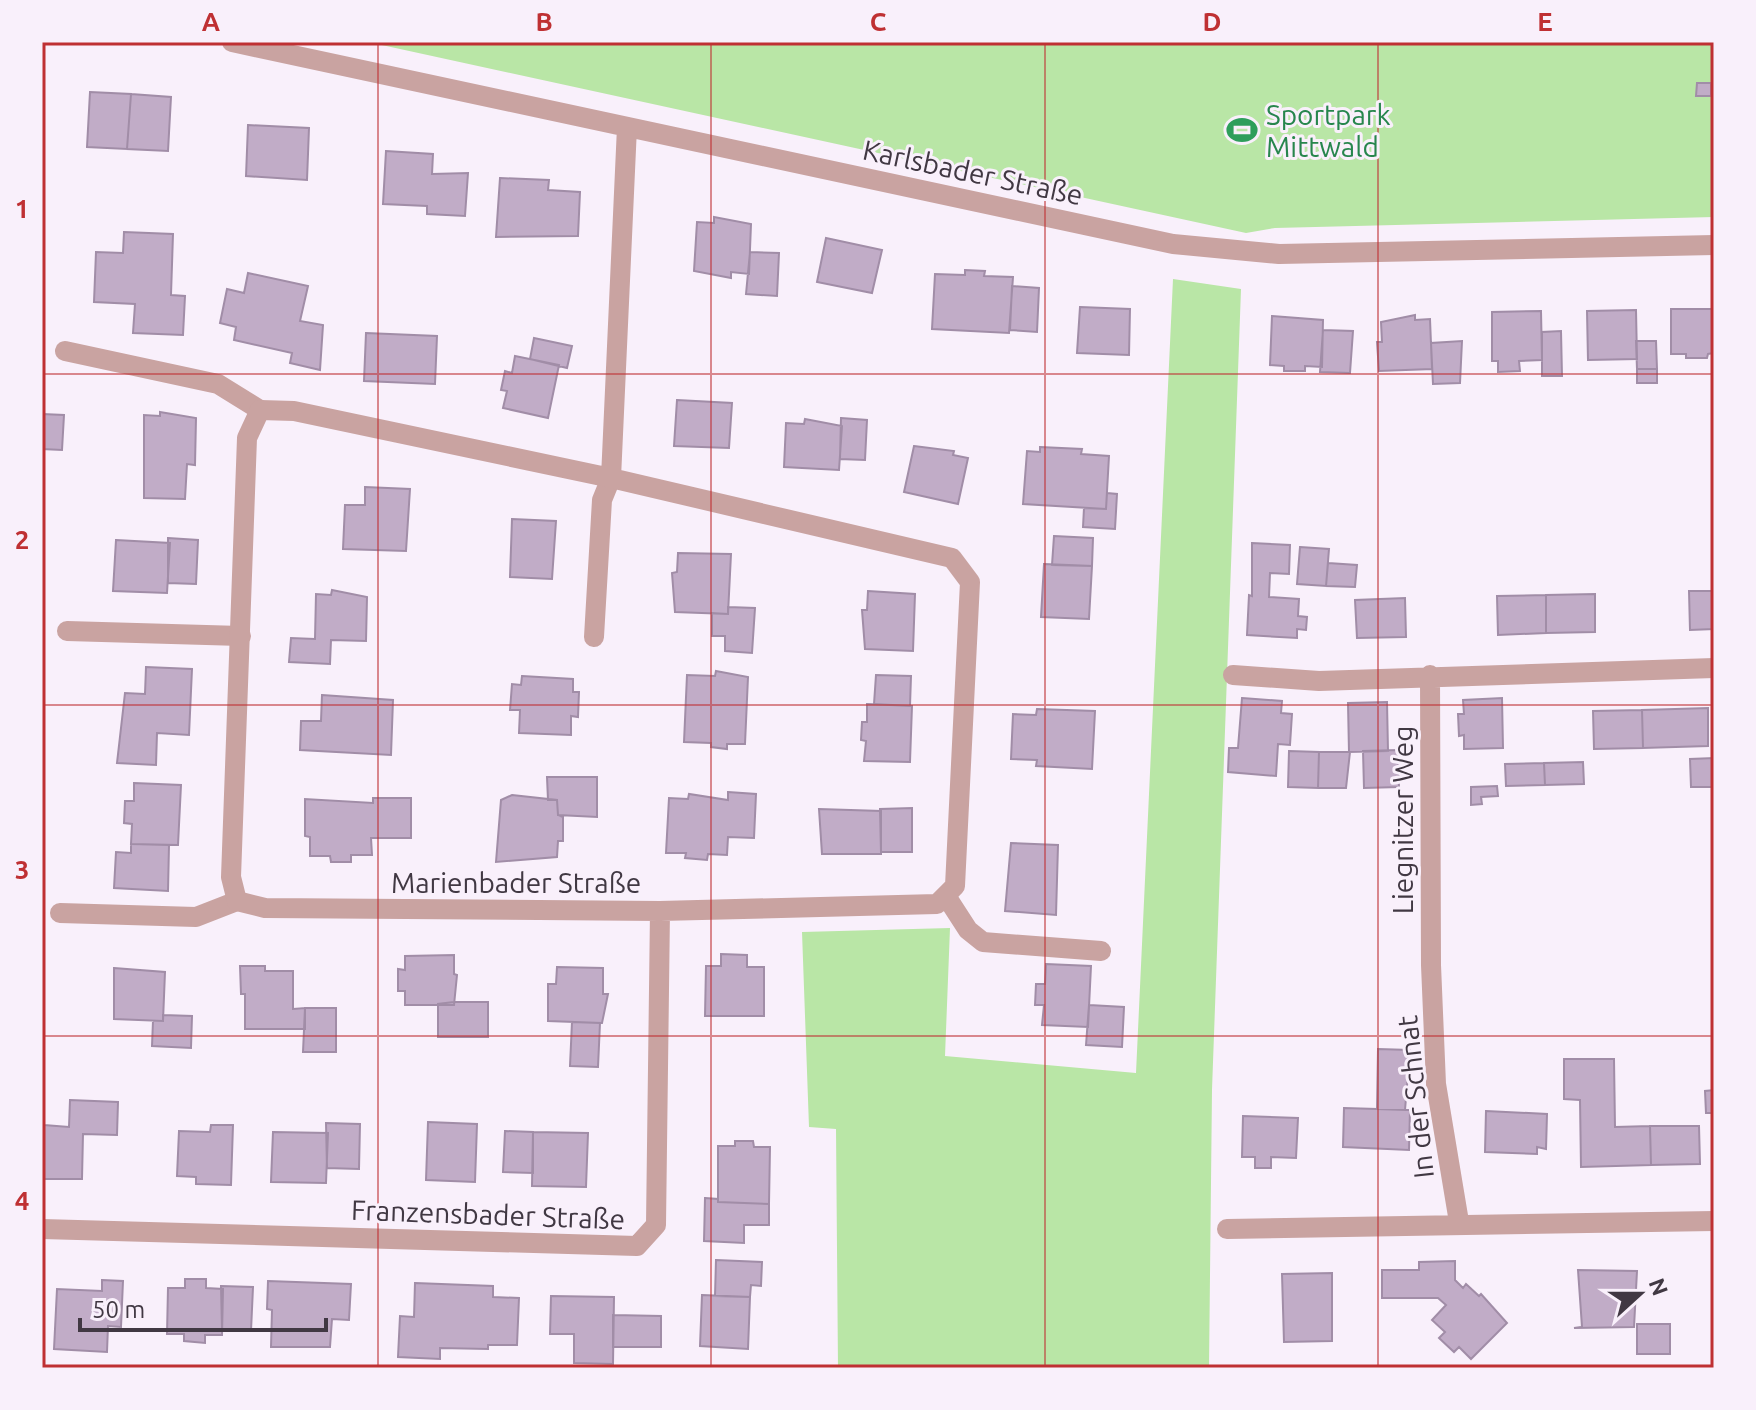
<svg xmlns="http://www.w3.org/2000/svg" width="1756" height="1410" font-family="Ubuntu,sans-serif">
	<rect width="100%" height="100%" fill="#f9f0fb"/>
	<path fill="#b9e6a6" d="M368,42h1346v175l-439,11 -29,5z
		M1173,279l68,10 -29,801 -3,278h-371l-2,-239 -27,-2 -7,-195 148,-4 -5,128 191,17z"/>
	<path fill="#c1acc7" stroke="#a18da7" stroke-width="2" d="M1697,83h14v13h-15z
		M90,92l41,2 -4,55 -40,-2z
		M131,94l40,3 -3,54 -41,-2z
		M248,125l61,3 -2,52 -61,-4z
		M386,151l47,3 -1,20 36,-1 -3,43 -38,-2v-8l-44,-2z
		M500,178l49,2 -1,10 32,2 -2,44 -82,1z
		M714,217l37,7 -2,50 -18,-2v6l-37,-7 3,-49 17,1z
		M124,232l49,2 -2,61 14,1 -2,39 -50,-2 2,-29 -41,-2 2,-50 27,1z
		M826,238l56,12 -10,43 -55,-11z
		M750,252l29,1 -2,43 -31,-2z
		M965,270l20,1 -1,5 29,1 -4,56 -77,-4 3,-55 30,1z
		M248,273l60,13 -8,35 23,4 -3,45 -30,-7 2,-10 -58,-13 2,-13 -16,-4 7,-34 17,4z
		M1012,286l27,2 -2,44 -27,-2z
		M1080,307l50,2 -1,46 -52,-2z
		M1671,309h43v44l-6,1 -1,4h-21v-4h-15z
		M1636,310l1,49 -49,1 -1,-49z
		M1541,311l1,49 -23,1 1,10 -22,1v-11h-6v-49z
		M1415,315v5l15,-1 2,50 -53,2 -2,-29h5l-1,-20z
		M1272,316l51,4 -1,47 -17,-1v5h-21v-5l-14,-1z
		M1323,330l30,1 -3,42 -30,-1z
		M1561,331l1,45h-20v-44z
		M366,333l71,3 -2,48 -71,-3z
		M534,338l38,8 -5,22 -37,-9z
		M1462,341l-2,42 -27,1 -2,-41z
		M1636,341h20l1,28h-20z
		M515,356l44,9 -11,53 -45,-10 4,-17 -6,-1 4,-19 7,2z
		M1637,369h20v14h-20z
		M677,400l55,3 -3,45 -55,-2z
		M160,412l36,6 -1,47 -8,-1 -2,35 -41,-1v-83l16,1z
		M42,414l22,1 -2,35 -20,-1z
		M841,418l26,2 -2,40 -25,-1z
		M805,419l37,7 -3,44 -55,-3 2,-44 18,1z
		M914,446l40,5 -1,4 15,3 -10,46 -54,-12z
		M1040,447l42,2 -1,5 28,2 -3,53 -83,-5 4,-53 13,1z
		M365,487l45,2 -4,62 -63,-2 2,-44h20z
		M1107,493l10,1 -2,35 -32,-2 1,-19 22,1z
		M512,519l44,2 -4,58 -42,-2z
		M1054,536l39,2 -1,28 -40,-1z
		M168,538l30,2 -2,44 -28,-1z
		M116,540l54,3 -3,50 -54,-2z
		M1252,543l38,2 -1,29 -19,-1 -1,24 30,2 -1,17 9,1 -1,13 -9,-1v9l-50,-3 2,-40 3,1z
		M1300,547l29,2 -3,37 -29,-2z
		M678,553l53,1 -3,60 -53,-2 -3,-39 5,-1z
		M1328,563l29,2 -2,22 -29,-1z
		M1044,564l48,2 -3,53 -48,-2z
		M332,590l35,7 -1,44 -35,-1 -1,24 -41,-2 2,-24 24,1 1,-45 15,1z
		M868,591l47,3 -2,57 -48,-2 -3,-39h5z
		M1689,591h25v38l-24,1z
		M1595,594v38l-49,1v-38z
		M1546,595v38l-48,2 -1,-39z
		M1405,598l1,39 -49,1 -2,-38z
		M728,607l27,1 -3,45 -27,-2v-15h-13v-23l16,1z
		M146,667l46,2 -3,66 -32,-2 -1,32 -39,-2 8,-70 20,1z
		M716,671l32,6 -3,67h-18v5l-16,-2v-4l-27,-1 3,-67 28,1z
		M876,675l35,1 -1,30 -36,-2z
		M522,676l51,3v13h6l-1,25 -7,-1v19l-52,-2 1,-23h-10l2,-26 9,1z
		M322,695l71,5 -2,55 -91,-5 1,-29h20z
		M1242,698l40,3 -1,12 11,1 -2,31 -12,-1 -2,32 -48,-4 1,-24h9z
		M1502,698l1,50 -39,1v-14l-5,1 -1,-22h6l-1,-14z
		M1387,702l1,49 -39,1 -1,-49z
		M867,704l45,2 -2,56 -46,-1 2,-20 -5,-1 1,-18h5z
		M1708,708v38l-65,2 -1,-38z
		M1037,709l58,2 -3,58 -56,-3 1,-6 -26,-1 2,-45 23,1z
		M1642,710l1,38 -49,1 -1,-38z
		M1398,750l1,37 -35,1 -1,-37z
		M1289,751l30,1 -1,36 -30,-1z
		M1319,752h31l-4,36h-28z
		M1714,758v29h-23l-1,-28z
		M1583,762l1,22 -39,1 -1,-22z
		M1544,763l1,22 -39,1 -1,-22z
		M547,777h50v40l-39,-2 -1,-15h-9z
		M134,783l47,2 -3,60 -47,-1 1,-20 -8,-1 1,-22h9z
		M1497,786l1,10 -17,1 1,7 -11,1v-18z
		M728,792l28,2 -2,44 -26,-1 -1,18 -19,-1 -1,6 -22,-2 1,-5h-20l3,-55 19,1 1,-5 39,6z
		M512,795l45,5 1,15 5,2v24h-5l-1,16 -61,5 5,-62z
		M373,798h38v40h-40l1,17h-21v7h-20l-1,-6h-20v-19l-5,-1v-37l68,4z
		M912,808v44h-31l-1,-43z
		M819,809l62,2v43h-59z
		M1011,843l47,2 -2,70 -51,-4z
		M131,844l38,1 -1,46 -54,-3 2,-36 15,1z
		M721,954l26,1v12h17v49h-59l1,-50h15z
		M454,955v19l3,1 -3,30h-49v-14h-7v-22l7,1v-14z
		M1046,964l45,2 -3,61 -46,-2 2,-20h-9l1,-21h9z
		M240,966h25v5h28v38l12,-1v21h-60v-35h-4z
		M557,967l46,1v26h5l-6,29 -54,-2v-37h8z
		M114,968l51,4 -2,49 -49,-2z
		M454,1002h34v35h-50v-33z
		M1089,1005l35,2 -2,40 -36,-2z
		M305,1008h31v44h-33z
		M163,1015l29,1 -1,32 -39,-2 1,-25h10z
		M572,1022l28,1 -2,44 -28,-1z
		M1378,1049l32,1 -5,60 -28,-1z
		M1564,1059h50l1,68 35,-1 1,39 -70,2 -1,-67 -16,-1z
		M1714,1090v23h-8l-1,-22z
		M70,1100l48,2 -1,33 -34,-1 -1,45h-40v-61l2,7 25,2z
		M1344,1108l66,2 -1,40 -66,-3z
		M1486,1111l61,3 -1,35 -9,-2v7l-52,-2z
		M1243,1116l55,2 -2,40 -25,-1v11h-16v-11h-13z
		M428,1122l49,2 -2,58 -49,-2z
		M326,1123l34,1 -1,45 -32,-1z
		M211,1125h22l-2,60 -35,-1v-7l-19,-1 2,-45 31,1z
		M1650,1126h49l1,38 -49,1z
		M505,1131l28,1v41l-30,-1z
		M273,1132l55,1 -2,50 -55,-1z
		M533,1132l55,1 -2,54 -54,-1z
		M735,1141h18l1,6h16l-1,57 -51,-2v-56h17z
		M705,1198l13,1v3l51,2v21h-25v18l-40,-2z
		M716,1260l46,2 -1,24 -10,-1 -1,12 -35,-1z
		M1455,1261v19l8,8 3,-4 13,12 2,-2 26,29 -36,36 -12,-12 -5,5 -15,-14 6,-6 -13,-12 14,-15 -8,-7h-56v-28h37v-8z
		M1578,1270l59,1 -3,56 -60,1 8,-1z
		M1332,1273v68l-48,1 -2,-68z
		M185,1279h21v9l17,1 -1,46h-17v8l-21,-2v-7h-17l1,-46h17z
		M102,1280l21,1 -2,46 -13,-1 -1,26 -53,-3 3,-60 45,2z
		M268,1281l83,3 -2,36 -17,-1 -2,28h-59l1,-37 -5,-1z
		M415,1283l78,3v11l26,1 -2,47h-29v4l-48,-1v11l-42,-2 2,-41 14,1z
		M221,1286l32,1 -2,44 -29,-1z
		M702,1295l48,2 -2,52 -48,-3z
		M551,1296l63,1 -1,67 -39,-1v-29h-24z
		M613,1315l48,1v31h-48z
		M1637,1324h33v30h-33z"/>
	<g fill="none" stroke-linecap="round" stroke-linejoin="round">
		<path stroke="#c9a3a1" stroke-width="20" d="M65,351l153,33 42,26
			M67,631l174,5
			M594,637l8,-137 9,-22
			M946,896l22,34 15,12 118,9
			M60,913l136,4 41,-16"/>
		<path stroke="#c9a3a1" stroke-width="20" d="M232,42l941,202 106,10 435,-9
			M260,410l34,1 317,67 341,80 18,24 -15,304 -18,18 -277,7 -395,-3 -28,-7 -6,-24 16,-439z
			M611,478l16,-351
			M1233,675l86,6 395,-13
			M1430,675l1,290 5,119 23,138
			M42,1229l595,17 19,-21 4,-314
			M1227,1229l487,-8"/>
	</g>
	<path fill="none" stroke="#bf3033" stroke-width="2" stroke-opacity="0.55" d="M378,42v1326M711,42v1326M1045,42v1326M1378,42v1326M42,374h1672M42,705h1672M42,1036h1672"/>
	<defs>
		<g id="stadium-bare" transform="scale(2.4)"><path d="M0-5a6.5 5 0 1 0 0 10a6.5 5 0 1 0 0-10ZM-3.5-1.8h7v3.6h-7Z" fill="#2e9e5b" stroke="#f9f0fb" stroke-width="2.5" paint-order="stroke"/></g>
	</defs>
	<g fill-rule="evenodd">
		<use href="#stadium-bare" x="1242" y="130"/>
	</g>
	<g text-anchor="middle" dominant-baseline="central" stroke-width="6" stroke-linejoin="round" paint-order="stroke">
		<g font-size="28" fill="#27864d" stroke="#f9f0fb" text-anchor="start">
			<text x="1266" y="114">Sportpark<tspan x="1266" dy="32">Mittwald</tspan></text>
		</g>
		<g font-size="28" fill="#413843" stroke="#f9f0fb">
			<text transform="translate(973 172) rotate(12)">Karlsbader Straße</text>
			<text transform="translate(1402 820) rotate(-90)">Liegnitzer Weg</text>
			<text x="516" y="882">Marienbader Straße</text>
			<text transform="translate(1415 1097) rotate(-96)">In der Schnat</text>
			<text transform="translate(488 1214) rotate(2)">Franzensbader Straße</text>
		</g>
	</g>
	<rect width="1756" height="1410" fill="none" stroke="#f9f0fb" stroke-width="88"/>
	<g transform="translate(1640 1294) rotate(69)" stroke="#f9f0fb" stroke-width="6" paint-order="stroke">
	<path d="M0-6L14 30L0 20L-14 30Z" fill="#413843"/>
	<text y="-12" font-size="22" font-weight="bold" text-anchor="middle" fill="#413843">N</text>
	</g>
	<path d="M80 1318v12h246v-12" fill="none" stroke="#413843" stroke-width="4"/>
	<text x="92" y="1318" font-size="24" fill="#413843" stroke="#f9f0fb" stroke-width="6" paint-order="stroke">50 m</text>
	<rect x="44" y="44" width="1668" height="1322" fill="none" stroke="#bf3033" stroke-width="3"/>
	<g font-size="26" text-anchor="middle" font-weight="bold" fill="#bf3033">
		<text x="211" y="31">A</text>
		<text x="544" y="31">B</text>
		<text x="878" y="31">C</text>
		<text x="1212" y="31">D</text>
		<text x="1545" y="31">E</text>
		<text x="22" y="218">1</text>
		<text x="22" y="549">2</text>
		<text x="22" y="879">3</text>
		<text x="22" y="1210">4</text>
	</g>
</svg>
